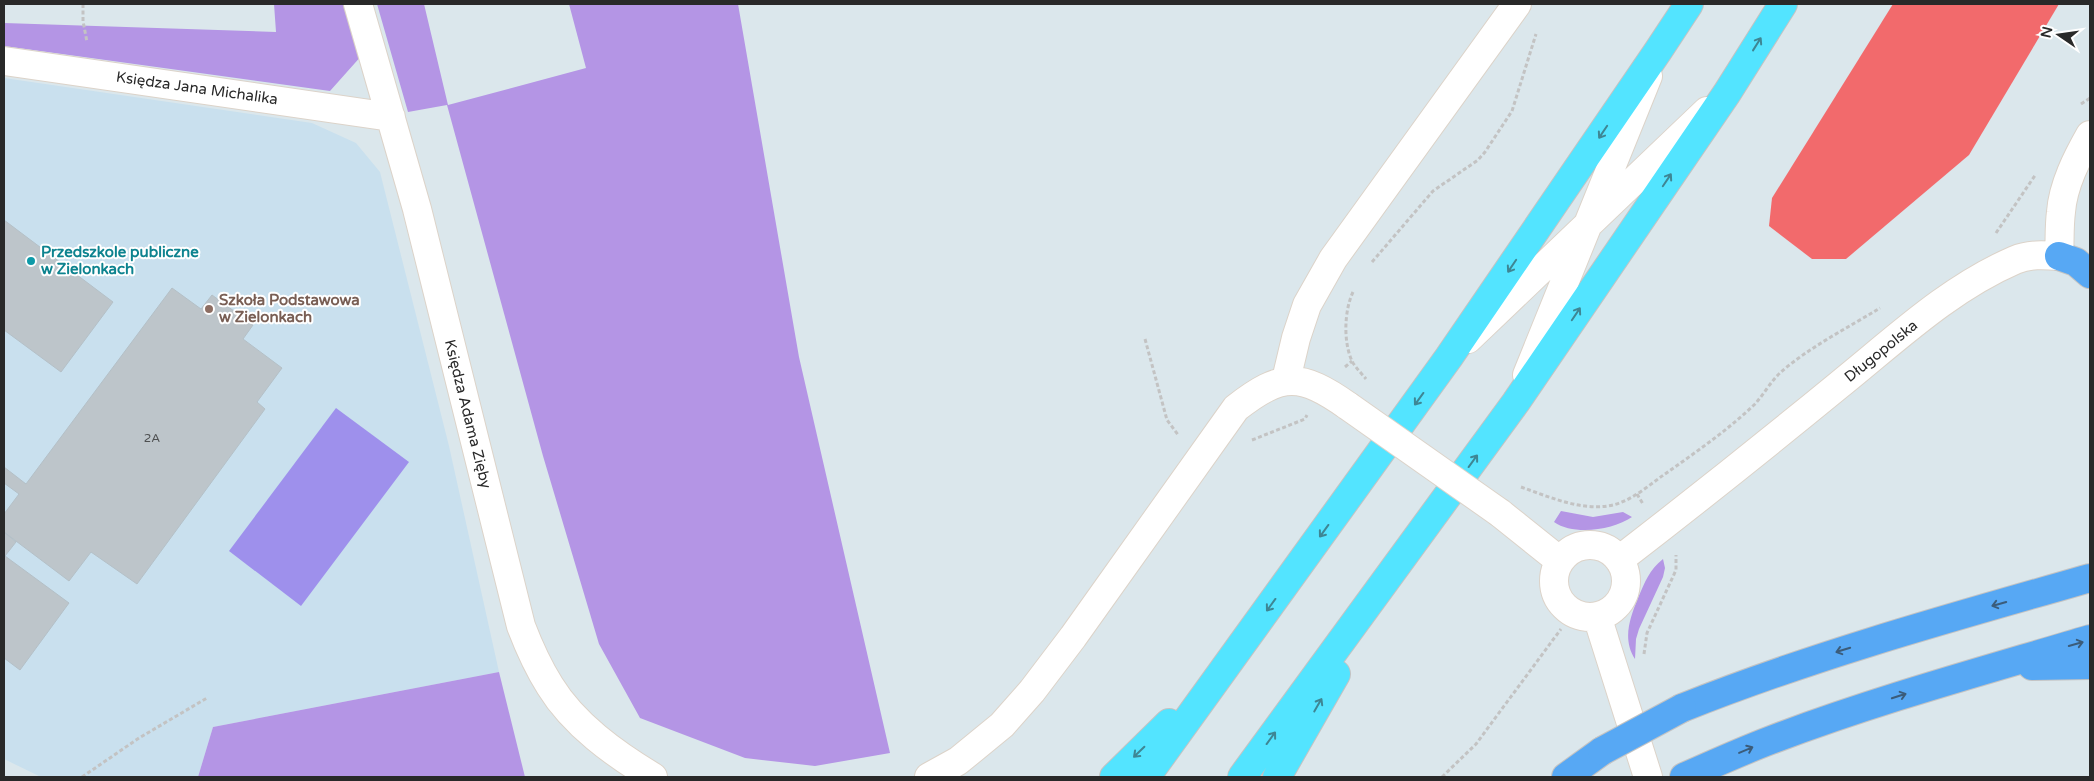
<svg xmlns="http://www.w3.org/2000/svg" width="2094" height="781" font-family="'Varela Round',sans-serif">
	<rect width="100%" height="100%" fill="#dbe7ec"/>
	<path fill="#c9e0ee" d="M4,78l308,45 44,20 24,29 69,274 50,226 -286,55 -15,50h-157l-37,-18z"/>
	<path fill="#b495e5" d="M274,4h73l16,50 -33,37 -326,-45v-23l272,9z
		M377,4h47l24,101 138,-37 -17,-64h169l61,353 91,396 -75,13 -70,-8 -105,-40 -41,-74 -56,-188 -96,-351 -39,7z
		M1561,511l32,6 30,-5 9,5c-19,13 -58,19 -78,5z
		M1663,559l2,9 -2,9 -24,52 -3,10 -1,20c-13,-20 -5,-41 3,-61 7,-16 11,-28 25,-39z
		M499,672l26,105h-327l15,-50z"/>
	<path fill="#9e90ec" d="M336,408l73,54 -108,144 -72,-55z"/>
	<path fill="#f26a6c" d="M1893,4h166l-90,151 -123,104h-34l-43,-33 3,-28z"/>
	<path fill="#bdc5ca" stroke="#b4c0c7" d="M4,220l109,82 -52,70 -57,-42z
		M172,288l29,21 11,-14 41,30 -10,14 39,29 -25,34 8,7 -128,175 -46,-32 -22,29 -65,-49v-18l15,-20 -15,-11v-16l22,17z
		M4,532l12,10 -11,14 64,47 -49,67 -16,-12z"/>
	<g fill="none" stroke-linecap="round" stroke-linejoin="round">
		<g stroke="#dcd3c9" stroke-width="30">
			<path id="minor" d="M358,4l59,205 104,417c8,21 17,41 29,60 24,39 65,68 103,91
				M4,61l387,56
				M1468,339l239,-228
				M1527,375l121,-299
				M1286,380l10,-42 11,-33 26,-46 184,-255
				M1500,513l60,48
				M1554 581a36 36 0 1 1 72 0a36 36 0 1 1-72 0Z
				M1619,560c74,-57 148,-116 220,-175 56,-45 109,-96 176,-125 14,-6 29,-5 44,-4 1,-14 0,-29 2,-44 2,-27 16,-54 29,-77
				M1597,616l51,161
				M929,777l29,-16 44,-36 30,-34 41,-54 163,-229c46,-36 65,-35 112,-2"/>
		</g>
		<g stroke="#c3c3c3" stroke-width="30">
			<path id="major" d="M2059,256l17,6 14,12
				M2032,666l58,-1
				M1682,708c133,-53 271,-91 408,-130
				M1566,777l36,-26
				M1684,777c29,-13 58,-26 87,-37 105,-40 212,-69 319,-101"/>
		</g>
		<g stroke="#c3c3c3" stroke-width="30">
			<path id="highway" d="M1114,777l55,-54
				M1146,777l303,-420 209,-306 31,-47
				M1242,777l274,-375 211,-309 56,-89
				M1277,777l59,-103"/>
		</g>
		<path stroke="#c3c3c3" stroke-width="3" stroke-dasharray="4 2.5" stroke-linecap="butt" d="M83,4v17l4,21
			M2081,104l9,-6
			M1996,233l40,-59
			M1372,262l61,-71 45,-31 7,-8 27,-41 24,-77
			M1353,292c-9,19 -10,52 0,71 4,6 9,11 13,16
			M1145,339l22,81 12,16
			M1345,367l7,-6
			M1252,440l53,-21 2,-4
			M1521,487c29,10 61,25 92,18 20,-5 36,-20 52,-31 31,-22 63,-44 90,-70 9,-10 16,-23 26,-32 27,-24 68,-45 99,-64
			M1637,494l6,10
			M1644,654l3,-21 29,-63v-15
			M82,777l57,-39 68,-40
			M1442,777l34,-33 85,-115"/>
		<use href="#minor" stroke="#fff" stroke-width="28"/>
		<use href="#major" stroke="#57a8f4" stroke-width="28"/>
		<use href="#highway" stroke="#53e4ff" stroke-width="28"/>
		<g stroke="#dcd3c9" stroke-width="30" stroke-linecap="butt">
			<path id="minor-bridge" d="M1348,406l152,107"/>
		</g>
		<g stroke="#c3c3c3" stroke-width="30" stroke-linecap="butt">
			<path id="major-bridge" d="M1602,751l80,-43"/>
		</g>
		<use href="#minor-bridge" stroke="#fff" stroke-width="28"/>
		<use href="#major-bridge" stroke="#57a8f4" stroke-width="28"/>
	</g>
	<defs><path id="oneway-shaft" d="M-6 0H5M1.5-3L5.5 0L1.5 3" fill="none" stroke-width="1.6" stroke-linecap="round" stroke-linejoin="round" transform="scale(1.25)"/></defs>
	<g stroke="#3e8694">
		<use href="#oneway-shaft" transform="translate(1757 44) rotate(-58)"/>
		<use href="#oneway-shaft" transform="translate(1603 132) rotate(124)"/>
		<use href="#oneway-shaft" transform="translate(1667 180) rotate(-56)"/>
		<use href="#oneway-shaft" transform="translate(1512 266) rotate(124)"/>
		<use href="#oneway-shaft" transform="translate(1576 314) rotate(-56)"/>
		<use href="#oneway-shaft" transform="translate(1419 399) rotate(126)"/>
		<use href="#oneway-shaft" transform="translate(1473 461) rotate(-54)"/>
		<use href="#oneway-shaft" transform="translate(1324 531) rotate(126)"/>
		<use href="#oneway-shaft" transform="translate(1271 605) rotate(126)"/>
		<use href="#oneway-shaft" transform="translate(1318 705) rotate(-60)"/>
		<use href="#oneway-shaft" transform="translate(1271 738) rotate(-54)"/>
		<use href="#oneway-shaft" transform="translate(1139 752) rotate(136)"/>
	</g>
	<g stroke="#3b5c7a">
		<use href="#oneway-shaft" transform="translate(1999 604) rotate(164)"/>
		<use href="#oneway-shaft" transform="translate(2076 644) rotate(-16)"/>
		<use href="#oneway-shaft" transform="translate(1843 650) rotate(163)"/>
		<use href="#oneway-shaft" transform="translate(1899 696) rotate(-18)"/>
		<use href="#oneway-shaft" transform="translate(1746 750) rotate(-23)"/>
	</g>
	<circle fill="#0f9aa8" stroke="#fff" stroke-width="2" cx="31" cy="261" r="5"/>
	<circle fill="#8d6e63" stroke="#fff" stroke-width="2" cx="209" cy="309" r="5"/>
	<g text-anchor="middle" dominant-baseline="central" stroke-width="4" stroke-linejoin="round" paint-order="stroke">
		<g font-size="12" fill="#4e5051">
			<text x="152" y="438">2A</text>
		</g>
		<g font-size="15" fill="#292929" stroke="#fff">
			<text transform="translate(197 88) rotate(8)">Księdza Jana Michalika</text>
			<text transform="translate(1881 351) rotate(-39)">Długopolska</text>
			<text transform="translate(468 414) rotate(76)">Księdza Adama Zięby</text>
		</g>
		<g font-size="15" font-weight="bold" fill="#0d838f" stroke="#fff" text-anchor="start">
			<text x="41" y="252">Przedszkole publiczne<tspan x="41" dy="17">w Zielonkach</tspan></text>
		</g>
		<g font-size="15" font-weight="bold" fill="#785e54" stroke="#fff" text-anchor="start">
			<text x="219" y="300">Szkoła Podstawowa<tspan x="219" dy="17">w Zielonkach</tspan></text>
		</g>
	</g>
	<rect width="2094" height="781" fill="none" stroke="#292929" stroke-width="10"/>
	<g transform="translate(2059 35) rotate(283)" stroke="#ffffff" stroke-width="4" paint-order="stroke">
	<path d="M0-4L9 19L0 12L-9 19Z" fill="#292929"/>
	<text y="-8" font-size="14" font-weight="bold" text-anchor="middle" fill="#292929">N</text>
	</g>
</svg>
